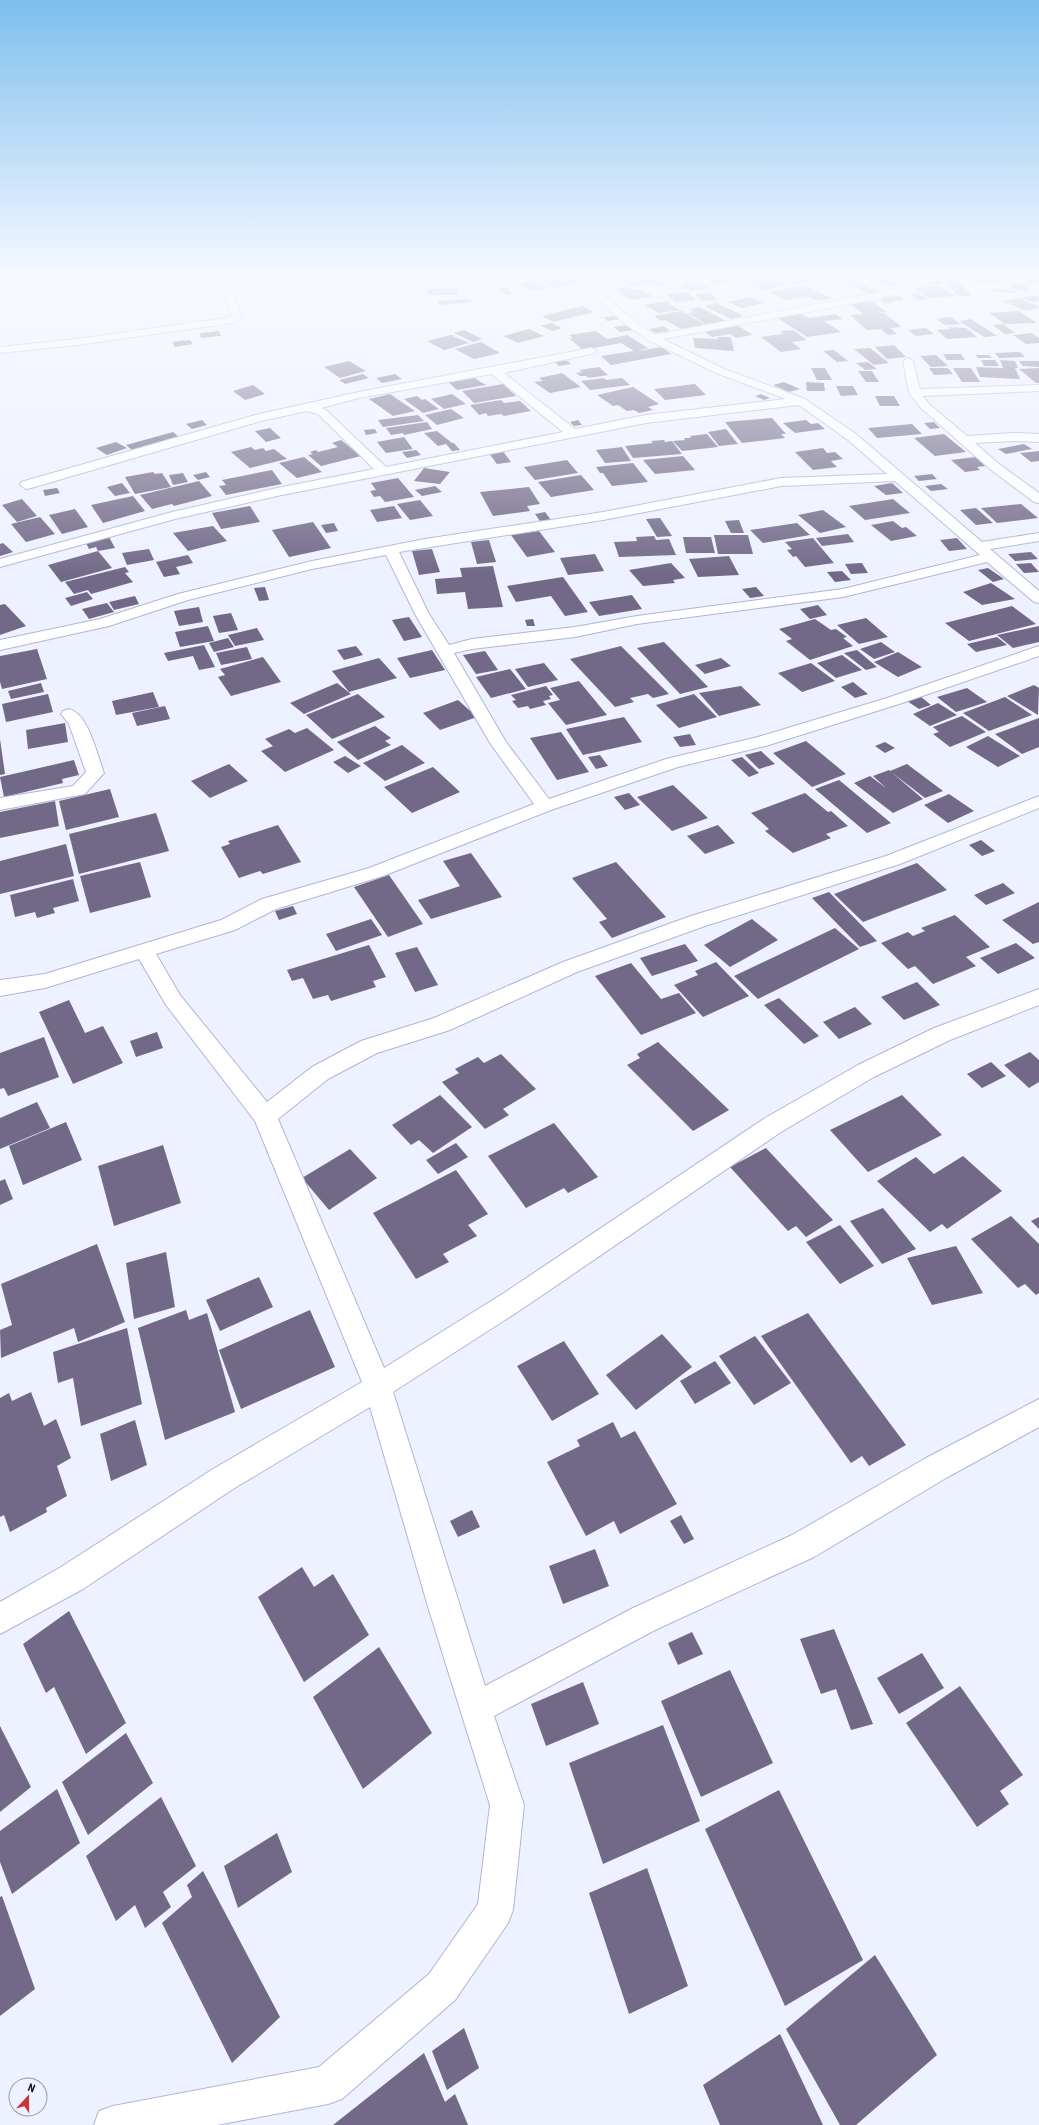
<svg xmlns="http://www.w3.org/2000/svg" width="1039" height="2125" font-family="'Roboto Condensed',sans-serif">
	<rect width="100%" height="100%" fill="#eef1ff"/>
	<path fill="#726988" d="M539,278h35l8,5 -30,5z
		M654,278l1,3h12l2,4 -31,-1 1,2h-12l-2,-7z
		M704,278h41v1l-28,6z
		M766,278l19,6 -22,6 -17,-7z
		M804,278h25v1l-31,6 -9,-4z
		M837,278h13l29,14 -9,2z
		M975,278h25l2,4 -24,2z
		M1024,278h9l6,2v3l-4,1 -15,-5z
		M883,279l18,5 -7,3 -18,-6z
		M942,280l6,3 -3,-3h14l12,16h-14l-9,-13 -13,2 -6,-3z
		M534,281l14,7 -16,3 -14,-7z
		M697,281l13,7 -20,3 -11,-7z
		M1012,283l17,2 -2,6 -17,-2z
		M803,285l29,13 -14,3 -11,-5 -21,4 -17,-8z
		M939,285l16,11 -27,2 -14,-10z
		M505,287l9,7 -7,1 -9,-7z
		M626,287l6,3 8,-1 12,7 -20,4 -14,-7 3,-1 -6,-3z
		M458,288v7h-31l1,-6z
		M993,289l22,2v2l-22,-2z
		M687,292l9,8 -21,2 -9,-8z
		M710,293l8,7 -15,1 -8,-6z
		M909,293h9l9,6 -9,1z
		M1033,295l6,2v4l-7,1 -11,-4z
		M900,296l4,4 -12,1 2,1 -9,1 -6,-5z
		M751,297l13,6 -23,5 -13,-6z
		M1019,298l20,9v1l-13,3 -22,-10z
		M470,299l2,3 -32,3 -2,-4z
		M870,300l17,12 -14,1h11l18,14 -12,1 7,6 -9,1 -7,-6 -14,1 -17,-15 14,-1 -17,-12z
		M666,301l14,9 -21,3 -14,-8z
		M716,303l28,13 -13,3 -27,-13z
		M583,306l11,6 -41,10 -11,-6z
		M700,307l26,14 -19,4 -20,-12 7,-1 -5,-3z
		M682,311l23,14 -24,4 -16,-9 -4,1 -7,-5z
		M1019,311l18,12 -32,1 -16,-11z
		M799,312l9,6 28,-4 7,5 -19,2 17,11 -34,5 -34,-22z
		M615,316l5,3 -13,2 -4,-4z
		M951,317l9,7 -15,1 -9,-6z
		M971,319l26,17 -13,1 -25,-16z
		M551,323l11,5 -10,3 -11,-5z
		M1003,324l12,9 -10,1 -12,-9z
		M627,325l7,5 -14,2 -7,-5z
		M737,325l16,10 -17,3 -6,-4 -18,3 -10,-7z
		M664,326l6,5 -15,2 -6,-4z
		M948,327l18,1 11,9 -30,2 -10,-9 14,-1z
		M926,328l8,6 -18,2 -8,-6z
		M529,329l15,7 -26,7 -15,-7z
		M464,330l18,9 -9,3 -19,-9z
		M793,330l14,10 -15,2 9,7 -20,3 -20,-15 22,-3 -3,-3z
		M219,331l2,5 -20,2 -1,-5z
		M596,331l11,8 20,-4 21,13 -12,3 26,-4 9,7 -60,11 -10,-9 33,-5 -13,-8 -38,7 -7,-6 11,-2 -11,2 -6,-5 3,-1 -4,-3z
		M1032,333l7,5v5l-13,1 -13,-9z
		M451,335l18,8 -25,7 -17,-9z
		M718,337h13l3,14 -39,-3 -2,-10 25,1z
		M190,340l3,4 -18,3 -3,-5z
		M481,342l19,11 -26,6 -19,-10z
		M894,345l12,12 -19,2 -12,-12z
		M870,348l19,15 -15,2 -20,-16z
		M834,350l14,11 -11,1 -14,-11z
		M1020,352l5,5 -26,1 -4,-5z
		M943,354h18l4,6h-18z
		M936,355l12,11 -17,1 -11,-11z
		M975,355h14l3,3h-14z
		M566,360l5,4 -12,2 -5,-5z
		M981,360h14l4,6h-15z
		M1000,360l15,1 3,7h-3l5,11 -40,-2 -4,-10 27,1z
		M349,361l17,10 -26,7 -16,-11z
		M1019,361h20v6l-16,-1z
		M868,362l9,7 -12,1 -9,-7z
		M599,367l9,8 -19,3 -3,-2h-6l-4,-3 6,-1 -3,-2z
		M811,368h14l7,12h-15z
		M929,368h19l5,6 -19,1z
		M953,368h18l9,14h-18z
		M1039,368v15h-3l-17,-14z
		M858,371h14l7,11h-13z
		M562,373l19,14 -31,6 -16,-11 9,-1 -4,-3z
		M363,374l6,4 -24,6 -6,-4z
		M395,374l7,5 -20,4 -6,-5z
		M473,377l13,8 -29,5 -9,-8z
		M604,378l2,2 16,-2 8,7 -40,5 -9,-9z
		M784,382l16,7 -11,3 -16,-7z
		M806,382l18,1 1,8h-18z
		M503,384l13,12 -42,7 -12,-12z
		M695,384l11,11 -41,5 -11,-11z
		M253,385l12,9 -20,6 -12,-9z
		M836,386h17l5,9 -17,1z
		M633,387l26,17 -11,3 5,3 -14,3 -5,-3 -7,1 -9,-6 -5,1 -16,-11z
		M390,394l25,17 -22,5 -24,-17z
		M452,394l14,10 -22,5 -13,-10z
		M761,394l9,4 -6,2 -9,-4z
		M417,396l5,4 3,-1 14,10 -16,4 -19,-14z
		M875,396h19l6,10h-20z
		M501,400l3,3 16,-2 11,10 -27,5 -3,-2 -13,2 -2,-3 -7,2 -9,-10z
		M451,409l13,9 -27,7 -12,-10z
		M418,415l6,6 -41,6 -5,-7z
		M772,418l14,16h-5l4,4 -43,5 -17,-21z
		M202,420l5,5 -15,4 -6,-5z
		M578,420l4,5 -8,1 -4,-4z
		M806,420l5,4 7,-1 7,6 -30,4 -12,-10z
		M427,422l5,7 -28,6 -1,-2 -12,2 -5,-7z
		M934,422l6,6 -10,1 -6,-6z
		M912,424l10,10 -45,4 -9,-10z
		M270,428l11,10 -15,4 -11,-11z
		M375,429l2,4 -11,2 -2,-5z
		M726,429l12,15 -19,2 -11,-14z
		M437,431l15,12h2l6,7 -8,1 -6,-7 -8,2 -14,-13z
		M173,432l6,5 -47,13 -6,-5z
		M707,434l11,13 -36,4 -9,-10 12,-1 -1,-2h7l-1,-2z
		M944,434l22,18 -31,4 -21,-18z
		M404,437l9,12 -27,4 -9,-11z
		M341,440l20,16 -40,10 -13,-11 5,-1 -3,-2 6,-2 2,2 20,-5 -6,-4z
		M664,440l1,2 7,-1 10,13 -49,4 -8,-12 28,-3 -2,-2z
		M116,442l11,6 -20,7 -11,-7z
		M1024,444l8,5 -26,5 -8,-5z
		M251,447l4,3 8,-2 3,3 8,-2 13,10 -37,9 -19,-16z
		M622,447l9,14 -26,2 -9,-13z
		M823,448l4,5 8,-1 8,7 -12,2 6,6 -24,3 -18,-18z
		M416,450l5,5 -14,3 -5,-6z
		M502,450l9,12 -14,2 -9,-12z
		M1039,451v10l-8,1 -11,-9z
		M683,456l12,14 -40,4 -12,-14z
		M304,457l18,15 -25,6 -18,-15z
		M975,457l11,9 -9,1 3,3 -15,2 -14,-12z
		M567,460l11,13 -43,7 -11,-13z
		M633,463l15,19 -36,4 -9,-13h-3l-4,-6z
		M424,468l26,4 -10,12 -26,-3z
		M272,470l10,14 -56,11 -7,-9 7,-1 -4,-5z
		M153,472l2,2 7,-1 9,14 -36,7 -10,-17z
		M206,472l4,5 -12,3 -5,-5z
		M183,473l5,9 -15,3 -4,-10z
		M932,474l5,5 -18,2 -5,-5z
		M581,475l13,15 -43,7 -13,-15z
		M398,478l16,19 -29,5 -5,-6 -6,1 -4,-6 6,-1 -5,-7z
		M199,481l13,15 -38,10 -2,-2 -20,5 -12,-14z
		M122,483l8,10 -15,3 -8,-9z
		M892,483l11,10 -17,2 -12,-9z
		M941,484l7,5 -17,2 -6,-5z
		M435,486l7,6 -20,4 -7,-6z
		M529,487l11,17 -13,2 3,5 -37,5 -13,-24z
		M57,488l3,5 -15,3 -2,-6z
		M133,496l12,15 -42,12 -12,-18z
		M22,499l15,17 -20,6 -15,-17z
		M893,499l17,14 -45,7 -16,-14z
		M420,500l13,16 -23,4 -13,-16z
		M1021,504l17,14 -41,5 -16,-15z
		M250,506l10,16 -39,7 -9,-16z
		M394,506l8,12 -25,4 -7,-12z
		M976,508l17,15 -17,2 -16,-15z
		M75,509l13,18 -26,7 -13,-19z
		M823,510l23,17 -26,6 -22,-18z
		M545,512l6,8 -11,1 -5,-7z
		M40,517l15,17 -29,8 -15,-18z
		M660,518l12,18 -15,1 -11,-18z
		M739,520l5,13h-13l-6,-12z
		M893,521l9,7 4,-1 11,9 -26,5 -20,-16z
		M313,522l18,26 -42,9 -17,-27z
		M334,523l4,8 -12,2 -5,-8z
		M797,523l13,12 -47,8 -13,-13z
		M213,526l14,15 -39,10 -15,-18z
		M539,531l16,21 -28,5 -16,-22z
		M848,534l6,8 -32,4 -6,-8z
		M714,535h34l5,19h-35z
		M654,536l2,4 13,-1 7,16 -57,2 -5,-15 23,-1 -1,-4z
		M109,537l6,11 -17,3 -2,-4 -7,2 -4,-8z
		M683,537h28l4,16h-29z
		M813,538l21,25 -29,4 -9,-11 -3,1 -6,-7 5,-1 -7,-7z
		M957,538l10,11 -18,2 -9,-11z
		M489,540l7,22 -19,2 -6,-22z
		M3,543l10,9 -13,4v-12z
		M149,549l5,11 -27,5 -5,-12z
		M432,549l8,23 -21,3 -7,-24z
		M98,551l14,17 -51,14 -13,-17z
		M1031,552l7,7 -23,2 -7,-7z
		M595,554l9,17 -36,4 -8,-17z
		M188,555l5,8 -17,4 4,7 -16,3 -8,-15z
		M729,556l10,19 -41,2 -9,-18z
		M671,563l14,15 -12,2 2,3 -32,3 -14,-16z
		M862,563l6,10 -17,1 -6,-10z
		M1031,563l8,9 -15,1 -8,-9z
		M493,566l10,41 -35,2 -3,-17 -28,2 -2,-15 27,-2 -2,-9z
		M125,567l4,5 -4,1 8,9 -42,12 -3,-4 -14,4 -9,-12z
		M988,568l16,11 -11,3 -15,-12z
		M842,571l9,9 -16,2 -8,-10z
		M563,577l25,35 -23,4 -14,-20 -35,6 -9,-16z
		M991,583l24,16 -33,6 -19,-13z
		M265,587l4,13 -10,1 -5,-13z
		M756,587l8,9 -14,2 -8,-9z
		M87,592l6,7 -22,7 -6,-8z
		M632,595l10,14 -43,7 -10,-14z
		M135,596l4,8 -25,6 -5,-8z
		M107,603l7,9 -25,7 -7,-10z
		M5,604l21,22 -26,9v-30z
		M818,605l9,10 -17,4 -10,-10z
		M1012,606l24,18 -67,17 -24,-18z
		M199,607l4,15 -24,4 -5,-15z
		M231,613l7,17 -19,3 -6,-17z
		M409,617l13,20 -18,4 -12,-21z
		M866,618l22,19 -29,7 -22,-19z
		M533,619l2,7h-8l-2,-6z
		M815,619l16,11 5,-1 11,8 -4,1 10,8 -43,14 -24,-19 6,-2 -13,-10z
		M208,626l6,15 -34,6 -5,-15z
		M1039,626v16l-26,6 -16,-13z
		M257,628l7,12 -29,6 -7,-11z
		M997,637l10,8 -31,7 -9,-8z
		M228,638l6,9 -20,5 -5,-9z
		M664,642l44,45 -28,7 -43,-46z
		M881,642l14,10 -21,7 -14,-10z
		M204,645l11,22 -16,3 -6,-14 -25,5 -4,-8z
		M356,646l7,9 -19,5 -7,-10z
		M621,646l48,48 -16,4 -5,-4 -18,4 4,4 -19,5 -45,-48z
		M247,647l5,12 -31,6 -5,-12z
		M37,649l10,30 -45,10 -2,-7v-26z
		M432,650l13,20 -35,8 -13,-20z
		M857,650l20,17 -11,3 -22,-17z
		M485,651l13,19 -22,4 -13,-19z
		M898,652l24,15 -24,10 -24,-15z
		M842,655l20,15 -26,8 -19,-15z
		M263,657l18,25 -50,14 -13,-19 7,-2 -5,-6z
		M379,658l18,20 -48,14 -17,-21z
		M721,658l10,8 -26,8 -10,-9z
		M544,663l14,17 -30,7 -13,-18z
		M811,663l24,18 -33,11 -24,-19z
		M510,669l16,20 -35,9 -15,-21z
		M579,681l28,34 -41,10 -18,-22 12,-3 -10,-12z
		M853,682l15,12 -13,4 -14,-11z
		M41,683l3,9 -33,7 -3,-8z
		M337,683l14,11 -47,20 -14,-11z
		M1034,685l5,3 -1,27 -31,-19z
		M546,686l7,9 -4,1 2,3 -8,2 3,4 -16,4 -2,-3 -10,2 -6,-7 4,-1 -5,-5z
		M741,686l20,19 -42,11 -20,-23z
		M967,688l20,14 -31,10 -19,-15z
		M153,692l6,15 -43,8 -4,-14z
		M48,694l5,18 -47,10 -4,-18z
		M358,694l27,23 -53,22 -26,-24z
		M694,694l23,23 -38,11 -23,-23z
		M920,696l11,9 -12,4 -12,-8z
		M1005,697l27,18 -43,16 -26,-18z
		M458,700l19,17 -37,13 -17,-17z
		M938,703l19,12 -27,11 -17,-12z
		M165,706l5,13 -33,7 -5,-13z
		M962,716l24,16 -36,15 -17,-13 6,-2 -6,-5z
		M624,717l18,25 -59,13 -17,-26z
		M1039,718v29l-17,7 -27,-20z
		M65,723l3,19 -40,7 -2,-19z
		M375,726l16,12 -6,3 6,4 -33,15 -21,-18z
		M307,728l27,22 -49,22 -24,-21 12,-5 -8,-7 24,-10 6,4z
		M561,732l28,40 -32,8 -27,-42z
		M690,734l6,11 -16,2 -7,-10z
		M988,736l32,20 -22,11 -32,-20z
		M0,739l5,35 -5,1z
		M806,741l40,33 -34,13 -39,-34z
		M885,742l10,6 -10,5 -10,-7z
		M402,745l23,18 -40,18 -22,-18z
		M761,751l14,13 -16,5 -14,-14z
		M600,755l8,11 -12,3 -8,-12z
		M345,756l16,10 -13,7 -15,-11z
		M742,757l17,16 -10,4 -18,-17z
		M74,760l5,15 -17,4 1,4 -59,14 -4,-20z
		M229,764l19,17 -38,17 -19,-17z
		M907,764l36,27 -18,7 -35,-27z
		M433,767l27,25 -48,21 -28,-26z
		M889,770l34,29 -30,14 -39,-30 16,-7 16,12 -13,-12z
		M839,780l52,43 -24,10 -52,-44z
		M673,785l35,33 -36,13 -35,-34z
		M110,789l9,28 -53,13 -7,-29z
		M629,793l11,12 -15,5 -11,-13z
		M805,793l23,19 3,-1 17,15 -22,8 5,4 -38,15 -28,-22 4,-2 -18,-16z
		M949,794l25,17 -26,12 -24,-18z
		M55,801l4,25 -59,12v-26z
		M156,813l13,38 -90,23 -10,-40z
		M278,825l23,37 -38,12 -3,-3 -21,7 -18,-31 9,-3 -2,-3z
		M718,825l17,18 -30,11 -18,-18z
		M981,840l14,11 -13,5 -13,-11z
		M66,844l8,32 -74,18v-33z
		M471,853l31,44 -71,22 -13,-19 42,-14 -17,-25z
		M140,862l11,35 -61,16 -10,-37z
		M616,862l50,55 -54,21 -13,-16 8,-3 -35,-41z
		M917,863l30,27 -84,32 -29,-28z
		M389,875l34,49 -35,13 -34,-50z
		M73,879l6,22 -26,7 2,5 -18,5 -2,-6 -20,5 -5,-22z
		M1003,883l12,10 -29,12 -12,-10z
		M829,892l48,49 -17,6 -48,-49z
		M1039,902v40l-6,2 -31,-24z
		M293,906l4,8 -18,6 -4,-9z
		M955,915l35,32 -24,10 10,9 -43,18 -18,-18 -7,3 -27,-26 27,-11 5,4 12,-5 -4,-3z
		M371,919l11,16 -46,16 -10,-17z
		M752,919l26,21 -48,27 -26,-22z
		M835,928l24,21 -101,50 -24,-23z
		M1016,943l19,15 -37,16 -18,-16z
		M685,944l13,17 -46,15 -12,-18z
		M369,945l17,32 -13,4 3,6 -45,14 -3,-6 -15,4 -10,-21 -11,3 -5,-11z
		M417,947l21,38 -23,7 -20,-39z
		M716,962l33,34 -46,21 -29,-32 24,-10 -3,-4z
		M631,963l30,36 18,-6 17,20 -55,22 -46,-59z
		M917,982l23,23 -36,15 -23,-23z
		M779,998l40,38 -15,8 -40,-39z
		M69,1000l16,33 18,-7 20,37 -50,21 -34,-72z
		M855,1007l17,17 -33,15 -16,-17z
		M157,1032l6,16 -27,9 -6,-16z
		M44,1037l15,40 -51,19 -4,-8 -4,1v-36z
		M658,1042l71,68 -36,21 -66,-66 13,-7 -3,-4z
		M1030,1052l9,8v22l-10,6 -25,-23z
		M501,1054l35,35 -33,20 6,6 -24,14 -43,-47 17,-9 -4,-4 23,-12 6,6z
		M991,1062l15,14 -24,12 -15,-14z
		M440,1095l32,32 -39,26 -14,-13 -8,5 -19,-20z
		M902,1095l40,40 -74,37 -38,-42z
		M37,1102l13,26 -50,21v-31z
		M66,1122l16,38 -59,25 -14,-39z
		M554,1123l44,54 -30,16 -4,-5 -38,20 -38,-52z
		M456,1143l12,14 -30,17 -12,-14z
		M163,1145l18,58 -67,23 -16,-60z
		M766,1148l67,72 -27,17 -10,-11 -8,5 -58,-64z
		M350,1149l27,29 -48,32 -27,-32z
		M963,1156l39,35 -55,38 -5,-5 -12,8 -53,-51 39,-24 18,17z
		M456,1170l32,44 -20,11 9,11 -34,18 6,8 -33,17 -43,-66z
		M5,1179l8,20 -13,6v-24z
		M883,1208l33,41 -34,15 -32,-43z
		M1011,1216l28,28v49l-3,2 -11,-11 -7,4 -47,-49z
		M1039,1217v12l-8,-8z
		M840,1225l34,41 -34,18 -34,-42z
		M97,1244l28,78 -47,20 -4,-14 -73,30 -1,-28 12,-5 -11,-41z
		M956,1246l27,47 -51,12 -25,-47z
		M166,1252l9,55 -41,12 -8,-56z
		M259,1277l14,30 -53,24 -14,-31z
		M186,1310l3,10 18,-7 28,99 -70,28 -27,-112z
		M310,1310l25,57 -94,42 -22,-59z
		M808,1313l98,132 -37,21 -7,-10 -11,7 -90,-127z
		M127,1328l15,76 -61,22 -8,-48 -15,5 -5,-31z
		M662,1334l30,33 -56,43 -30,-35z
		M755,1336l36,47 -37,22 -35,-49z
		M564,1341l35,53 -47,27 -35,-55z
		M715,1361l16,22 -36,21 -15,-23z
		M31,1392l13,34 12,-7 15,39 -14,8 10,30 -21,12 1,4 -37,20 -6,-17 -4,2v-119l9,-5 3,8z
		M135,1420l12,45 -36,16 -11,-47z
		M613,1422l8,16 14,-7 42,73 -57,30 -6,-13 -28,15 -39,-74 33,-16 -3,-6z
		M472,1510l8,17 -22,10 -8,-16z
		M681,1515l13,24 -10,5 -14,-23z
		M595,1549l14,37 -46,18 -14,-38z
		M302,1567l12,20 19,-13 36,61 -65,47 -46,-85z
		M69,1611l57,112 -40,31 -32,-67 -8,6 -23,-49z
		M834,1629l39,95 -22,6 -15,-41 -15,5 -21,-55z
		M692,1632l11,22 -25,11 -10,-22z
		M379,1647l53,86 -69,56 -50,-92z
		M922,1653l22,35 -45,26 -22,-36z
		M730,1670l43,93 -72,34 -40,-96z
		M583,1682l16,42 -53,22 -15,-42z
		M960,1686l63,89 -23,16 9,13 -32,23 -71,-104z
		M663,1725l37,96 -97,43 -34,-101z
		M0,1726l31,61 -31,25z
		M126,1733l27,50 -65,52 -26,-53z
		M57,1789l23,54 -68,51 -12,-32v-31z
		M779,1790l84,170 -78,46 -80,-177z
		M161,1797l35,69 -33,26 8,15 -26,21 -10,-23 -19,16 -30,-65z
		M277,1833l15,39 -54,36 -14,-42z
		M647,1868l41,118 -59,28 -40,-121z
		M203,1871l77,146 -48,46 -70,-140 30,-26 -5,-12z
		M2,1896l33,93 -35,27v-119z
		M875,1955l62,100 -81,70h-16l-54,-96z
		M464,2028l15,40 -32,22 -15,-39z
		M780,2034l43,91h-103l-17,-40z
		M424,2053l21,49 10,-8 13,31h-135z"/>
	<g fill="none" stroke-linecap="round" stroke-linejoin="round">
		<g stroke="#afb5d7" stroke-width="2">
			<path id="minor" d="M26,278h18l-44,12v-6z
				M218,278h10l14,39 -10,6 -155,22 -77,8v-6l77,-8 149,-21 6,-2z
				M576,278h10l47,42 21,15 227,-43 47,-14h15l-61,20 -219,41 61,30 81,30 51,35 126,108 57,-9v8l-49,8 49,42v12l-5,-1 -47,-40 -144,35 -206,27 -62,13 -103,12 -18,4 52,89 43,57 117,-40 92,-22 129,-39 152,-52v10l-140,48 -130,41 -91,22 -127,43 -168,66 -107,33 -41,21 -79,24 24,41 87,107 45,-35 49,-26 73,-23 129,-56 128,-46 195,-60 153,-60v12l-139,56 -195,62 -128,46 -127,58 -73,23 -49,26 -50,40 106,249 123,-77 258,-173 93,-53 76,-37 105,-39v16l-89,35 -76,37 -93,55 -256,175 -132,85 92,294 148,-78 159,-73 134,-77 113,-59v28l-93,51 -132,79 -159,73 -161,86 30,89 -11,105 -5,13 -53,77 -113,99 -14,5 -111,21h-123l5,-14 14,-5 206,-39 110,-93 49,-70 12,-99 -61,-195 -59,-203 -137,82 -150,100 -83,45v-32l61,-35 152,-98 149,-87 -107,-261 -89,-116 -27,-46 -94,29 -45,8v-16l45,-6 176,-54 41,-21 107,-31 165,-64 -44,-61 -75,-129 -29,-59 -74,14 -124,31 -79,26 -109,24v-10l100,-21 78,-25 134,-33 113,-22 178,-27 178,-34 106,-4 -39,-34 -49,-35 -153,18 -369,73 -102,23 -175,48v-8l172,-47 105,-24 97,-19 -56,-55 -11,-3 -46,10 -230,67 -5,1 -6,-4 1,-3 238,-68 100,-22 232,-44 4,1 1,2 -1,2 -91,20 71,56 71,-14 140,-16 -70,-26 -68,-33 -23,-16zM492,374l71,58 -177,35 -60,-57 -5,-2 38,-10zM895,481l85,74 -137,34 -206,27 -62,11 -103,12 -23,6 -20,-31 -30,-62 204,-32 178,-34z
				M908,358l5,3 7,28 119,-4v6l-116,5 6,8 38,32 47,-3 25,1v8l-25,-1 -39,2 24,21 40,29v10l-5,-1 -43,-32 -70,-62 -12,-15 -6,-32z
				M69,709c20,5 28,46 35,64l-19,21 -85,16v-12l73,-12 13,-14 -17,-48 -8,-10 2,-3z"/>
		</g>
		<use href="#minor" fill="#fff" fill-rule="evenodd"/>
	</g>
	<linearGradient id="sky" x2="0" y2="1"><stop stop-color="#7dbeef"/><stop offset="0.48" stop-color="#f7f9ff"/><stop offset="1" stop-color="#f7f9ff" stop-opacity="0"/></linearGradient>
	<rect width="1039" height="576" fill="url(#sky)"/>
	<g transform="translate(28 2097) rotate(21)"><circle r="19" fill="#eef1ff" stroke="#979aa7"/>
	<path d="M0-3L7 15L0 10L-7 15Z" fill="#c6363d"/>
	<text y="-6" font-size="11" font-weight="bold" text-anchor="middle" fill="#151724">N</text>
	</g>
</svg>
